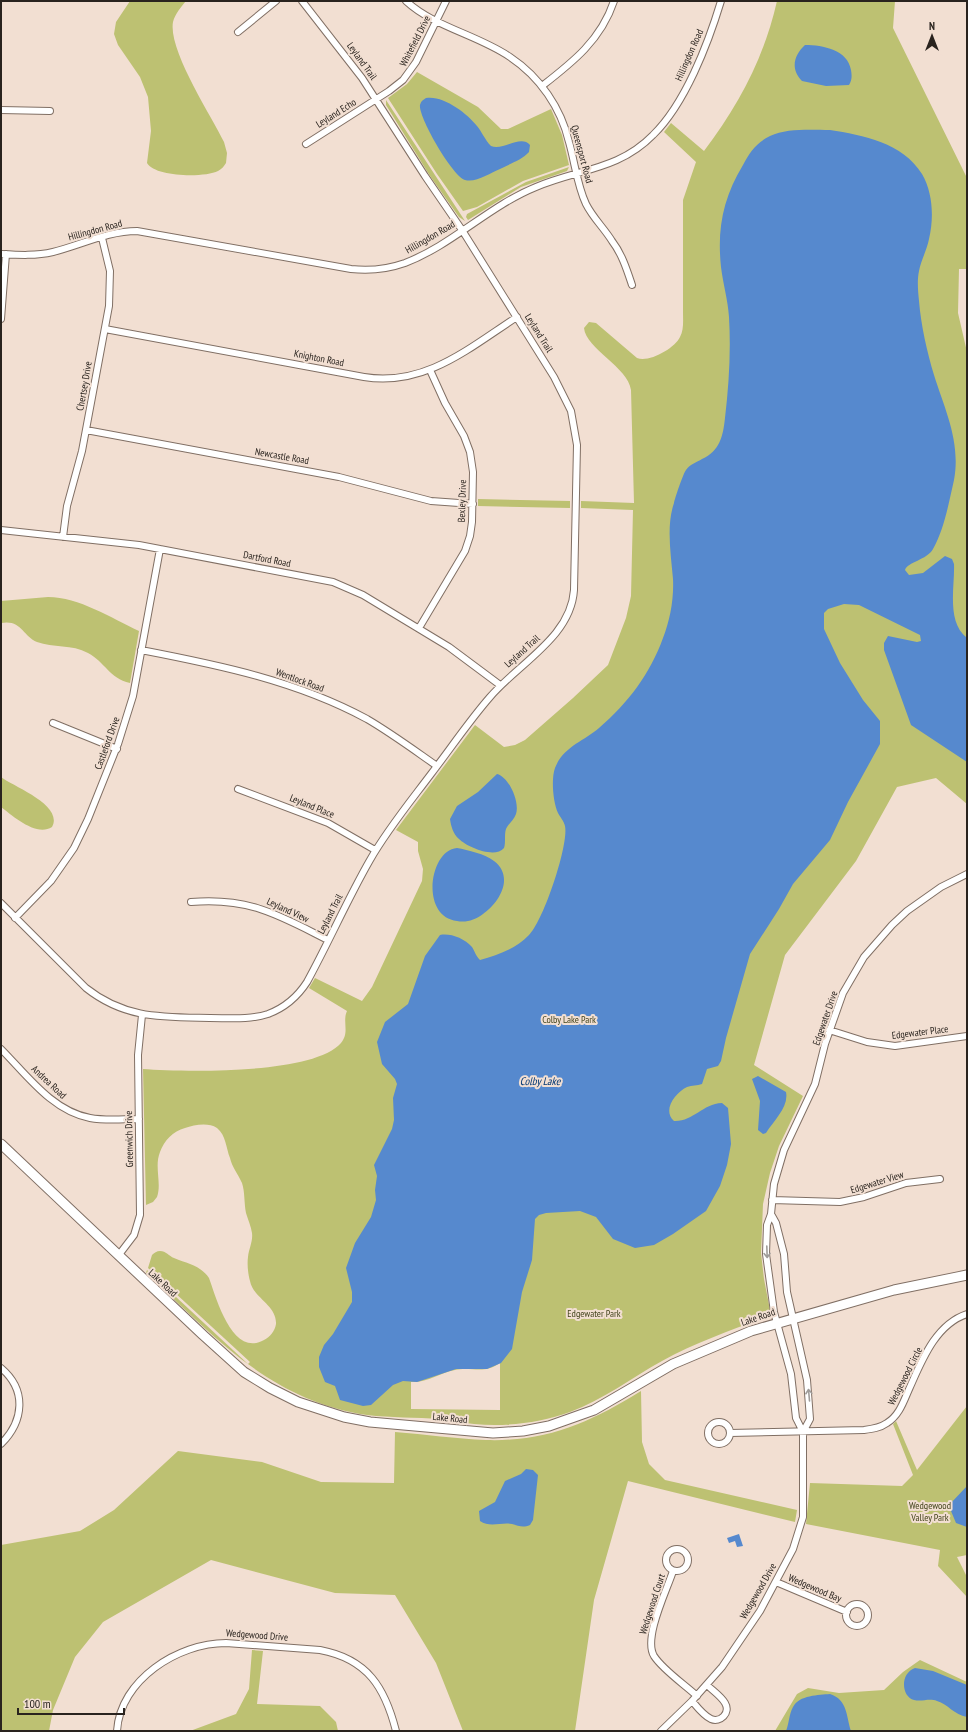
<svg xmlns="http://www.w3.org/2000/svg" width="968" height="1732" font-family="'PT Sans Narrow',sans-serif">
	<rect width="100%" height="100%" fill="#f2dfd2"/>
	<path fill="#bdc172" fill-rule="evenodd" d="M130,1h56c-5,6 -11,13 -13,21 -5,28 38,93 51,120l3,11 -1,10c-2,3 -4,6 -8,8 -14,7 -63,6 -71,-8l4,-32 -3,-34 -8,-20 -22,-32 -4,-11 2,-12z
		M777,1h118l-2,27 74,150v91h-8l-1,44 9,39v452l-31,-26 -39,9 -41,74 -71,94 -31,110 49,31 -24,50 -9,27 -7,31 -2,49 3,26 6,31 -3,7c-36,13 -72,26 -105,44 -31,17 -59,39 -92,51 -30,11 -64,15 -96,12 -11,-1 -22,-4 -34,-5 -24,-2 -49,-1 -73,-4 -98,-15 -152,-78 -221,-142l1,-3 101,94 2,-2 -102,-94 4,-13c2,-2 5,-4 8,-4 6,0 9,5 14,7 14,6 26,7 35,20 7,19 23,80 55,62 6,-3 11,-9 12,-16 1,-19 -23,-26 -26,-43 -2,-7 -3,-17 -2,-24 1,-9 5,-15 4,-24 -1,-7 -4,-13 -6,-20 -2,-10 -1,-21 -4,-30 -4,-9 -10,-16 -12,-25 -4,-10 -4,-23 -13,-30 -9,-6 -23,-3 -32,0 -12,3 -21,13 -25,24 -6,15 2,31 -3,45l-4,5 -7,3 -3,-136c41,3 170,6 198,-26 9,-11 1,-21 6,-32l-38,-23 6,-10 47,23 10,-14 50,-106 1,-12 -5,-18v-9l-22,-12 79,-105 29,22 11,-2 10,-5 48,-42 35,-33 18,-47 5,-22 2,-86 -52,-2v-7l53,2 -3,-113c-3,-23 -45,-41 -47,-62l5,-6 7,1 41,35c12,5 38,-10 43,-21 4,-7 3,-17 3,-25v-112l13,-38 -32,-30 7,-9 33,28c35,-46 60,-93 73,-150zM500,1363v47l-89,-1v-27c16,1 29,-9 44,-12 17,-4 28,5 45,-7z
		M417,72l61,35 23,22h7l43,-20 11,26 7,30 -46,16 -46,26 -14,4 -26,-37 -49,-76 19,-14z
		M386,100l79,121 -6,-4 -29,-41 -44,-71z
		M569,167l-2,4 -46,16 -53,33 -2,-3 1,-3 59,-32z
		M478,499l92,2v7l-92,-2z
		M48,597c31,0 63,21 91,34l-9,52c-21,-5 -25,-21 -42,-30 -16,-9 -35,-5 -51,-11 -14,-6 -16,-23 -36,-19v-22z
		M1,777c13,10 63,28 51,50 -16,10 -39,-11 -51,-20z
		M641,1391l1,51 7,22 16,16 132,30 -2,12 -167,-41 -34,119 -19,131h-112l-27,-68 -41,-68 -60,-2 -124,-33 -108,62 -28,35 -22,53 -4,21h-48v-186l79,-14 34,-21 64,-59 84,11 59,20 73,1 1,-51c30,2 61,7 91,8 61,2 105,-18 155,-49z
		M967,1406v149l-10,2 10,20v20l-29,-31 2,-16 -134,-26 4,-41 92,3 11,-11 -20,-51 3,-3 21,49z
		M252,1650l11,1 -6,53 63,2 16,16 2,9h-148l46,-17 13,-25z
		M920,1660l47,22v49h-192l22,-37 11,-6 31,5 45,-3 19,-18z"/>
	<path fill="#5689ce" d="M805,45c18,0 43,5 46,25 1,6 1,10 -2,15l-23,1 -24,-5c-12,-12 -8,-26 3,-36z
		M426,98c17,-3 41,15 51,28 5,6 8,14 14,20 12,5 30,-12 39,-1l-1,7c-7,8 -20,12 -29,17 -10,4 -24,14 -35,11 -12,-3 -47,-63 -45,-75 1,-4 3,-5 6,-7z
		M830,130c33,5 73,13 92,44 11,19 12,44 7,65 -2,11 -8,21 -10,32 -2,9 -1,20 0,30 2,24 8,51 15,74 11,35 27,67 20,105 -5,22 -10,50 -21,69 -6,11 -26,13 -28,21l4,5 14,-2 22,-17 7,3 2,5c1,22 -8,58 13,74v124l-56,-37 -27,-75v-7l4,-7 29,6 4,-1 -1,-6 -61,-30 -15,-1 -16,5 -4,4v16l16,34 23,37 17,21v23l-32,58 -18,38 -37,44 -14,25 -29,45 -24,84 -5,23 -3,5 -11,3 -5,15c-5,2 -10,1 -15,3 -12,6 -25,23 -13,34 19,1 28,-17 48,-18l6,5 3,36 -4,21 -7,21 -14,25 -33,23 -19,11 -19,3 -22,-9 -17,-22 -16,-6 -34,2 -7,2 -4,4 -3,41 -10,32 -10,57 -11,14 -14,6h-31l-39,13 -14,-1 -10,4 -22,20 -8,1 -23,-6 -5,-14 -10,-4 -6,-15v-10l5,-12 9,-11 19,-32v-10l-6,-24 9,-25 16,-26 5,-17 -1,-10 2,-14 -3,-11 18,-36 2,-9 -1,-22 4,-14 -2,-5 -13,-15 -5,-22 8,-20 23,-18 17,-48 15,-21c10,-2 24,3 32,12 3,5 4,9 8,13 18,-5 36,-11 49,-25 14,-13 40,-90 36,-109 -1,-5 -5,-9 -7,-13 -5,-11 -7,-34 -3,-45 8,-21 29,-27 44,-40 29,-25 51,-54 64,-90 7,-18 11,-39 10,-59 -2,-24 -7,-53 1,-76 1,-5 9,-29 12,-33 3,-5 11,-8 16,-11 18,-8 21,-23 23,-41 4,-34 6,-67 4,-101 -1,-17 -6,-33 -8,-50 -4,-38 2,-69 22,-102 7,-13 13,-22 27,-29 17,-8 41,-6 60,-6z
		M497,774c12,3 23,28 19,40 -2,6 -8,10 -10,15 -2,6 0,13 -2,19 -9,11 -37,-1 -45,-9 -6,-5 -8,-13 -9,-20l7,-13 21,-14z
		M457,848c11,2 28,6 37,13 21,16 5,42 -11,53 -8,6 -17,9 -26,7 -37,-4 -28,-71 0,-73z
		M758,1076l28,16c3,15 -12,28 -20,41l-3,1 -5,-4 2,-29 -8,-22z
		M526,1469l7,1 5,5 -5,45 -3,5c-7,3 -11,1 -18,-1 -11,-2 -22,4 -32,-3l-1,-10 16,-9 10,-21 16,-7z
		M967,1486v41l-11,-4 -5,-12 -1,-7z
		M739,1534l4,12 -6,1 -2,-6 -6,2 -2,-5z
		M915,1668l18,3 34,14v32c-13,-2 -19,-13 -30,-16 -8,-3 -15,1 -23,-1 -12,-3 -15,-26 1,-32z
		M830,1694c18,6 16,22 21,37h-65c3,-7 3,-17 7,-24 6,-12 26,-12 37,-13z"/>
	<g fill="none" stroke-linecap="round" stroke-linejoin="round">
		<g stroke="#806f64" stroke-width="8">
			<path id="street" d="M406,1c28,26 72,34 104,56 30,20 51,51 59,85 6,21 8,43 17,62 7,14 18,24 26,37 10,13 15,29 20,44
				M238,32l38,-31
				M542,86c31,-24 59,-46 72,-85
				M1,110l49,1
				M306,144l83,-53 14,-11 13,-18 30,-61
				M1,254c18,1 35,2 52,-2 28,-7 55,-21 84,-21l214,38c18,2 37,0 54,-6 47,-18 84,-57 131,-76 42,-18 83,-17 117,-52 32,-31 55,-91 68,-134
				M1,319l5,-65
				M105,329l259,48c61,10 105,-29 153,-60
				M86,430l253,47 92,24 42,3
				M1,530l138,15 194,37 30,13 86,52 51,38
				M63,537l4,-31 15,-55 27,-145 1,-35 -8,-33
				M419,628l46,-77 5,-15 2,-14 1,-50 -3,-20 -6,-16 -19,-33 -15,-33
				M141,650c78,15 156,31 226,69 24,14 47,31 70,47
				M53,723l64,26
				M238,789l90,34 47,27
				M191,902c58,-5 87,13 137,38
				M1,903l85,85c39,31 77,29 124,30 20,0 39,2 58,-4 16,-6 30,-18 39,-32 22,-40 40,-82 63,-122 17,-30 40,-58 61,-86 20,-26 38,-53 59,-77 29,-34 81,-60 84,-107l3,-145 -6,-34 -17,-34 -92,-147 -37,-54 -63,-98 -60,-77
				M15,918l36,-37 23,-33 14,-29 30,-75 15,-48 27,-147
				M829,1030l38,12 28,4 72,-10
				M1,1049c25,25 51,62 89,69 16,3 33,1 49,1
				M772,1200l68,2 24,-5 42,-14 34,-4
				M771,1214l5,9 8,31 3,38 20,88 3,39 -7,13
				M118,1256l16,-21 6,-20 -2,-160 4,-40
				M1,1368c26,22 23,53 0,76
				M708 1433a11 11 0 1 1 22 0a11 11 0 1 1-22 0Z
				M730,1433l134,-3c8,-1 16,-2 23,-7 13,-8 17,-23 23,-36 12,-27 26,-63 57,-73
				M666 1560a11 11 0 1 1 22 0a11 11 0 1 1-22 0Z
				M673,1571c-6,19 -30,67 -19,85 9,14 30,28 43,40
				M776,1582l71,30
				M846 1615a11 11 0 1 1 22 0a11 11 0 1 1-22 0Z
				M692,1701c5,6 12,15 19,18 9,4 20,-6 14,-16 -4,-7 -12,-12 -18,-18
				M117,1731c3,-51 61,-88 109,-88l94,7c48,9 65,38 76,81
				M661,1731l31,-30 30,-34 38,-56 33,-62 10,-32v-85l-7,-14 -5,-44 -17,-62 -8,-58 1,-29 4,-11 3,-30 10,-34 31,-66 10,-40 18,-51 21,-36 28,-32 15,-14 34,-24 26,-13"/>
		</g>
		<g stroke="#806f64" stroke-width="11">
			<path id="secondary" d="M1,1144l202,191 41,37 26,16 28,14 46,15 26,5 123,11 30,-2 26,-5 45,-16 79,-46 78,-33 143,-41 73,-15"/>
		</g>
		<use href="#street" stroke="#fff" stroke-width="6"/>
		<use href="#secondary" stroke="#fff" stroke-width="9"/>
	</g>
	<defs><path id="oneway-shaft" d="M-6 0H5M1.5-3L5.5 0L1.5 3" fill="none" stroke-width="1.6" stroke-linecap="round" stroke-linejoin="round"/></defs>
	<g stroke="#9f9c9a">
		<use href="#oneway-shaft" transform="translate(767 1252) rotate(88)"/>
		<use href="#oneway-shaft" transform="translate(809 1395) rotate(-95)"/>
	</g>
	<g text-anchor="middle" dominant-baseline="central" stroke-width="4" stroke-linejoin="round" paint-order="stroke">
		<g font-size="10" fill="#29231e" stroke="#f2dfd2">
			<text transform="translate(415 41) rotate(-63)">Whitefield Drive</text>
			<text transform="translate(689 55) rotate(-66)">Hillingdon Road</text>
			<text transform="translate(362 61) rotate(54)">Leyland Trail</text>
			<text transform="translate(336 113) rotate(-32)">Leyland Echo</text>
			<text transform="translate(582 154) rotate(75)">Queensport Road</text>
			<text transform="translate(95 230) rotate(-15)">Hillingdon Road</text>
			<text transform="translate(430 237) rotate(-30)">Hillingdon Road</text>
			<text transform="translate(539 333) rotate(58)">Leyland Trail</text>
			<text transform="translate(319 358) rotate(11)">Knighton Road</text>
			<text transform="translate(84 386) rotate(-80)">Chertsey Drive</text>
			<text transform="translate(282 456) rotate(10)">Newcastle Road</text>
			<text transform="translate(462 501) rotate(-88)">Bexley Drive</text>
			<text transform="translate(267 559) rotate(11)">Dartford Road</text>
			<text transform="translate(522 651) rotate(-42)">Leyland Trail</text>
			<text transform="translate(300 680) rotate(20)">Wentlock Road</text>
			<text transform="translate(107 743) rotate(-70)">Castleford Drive</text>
			<text transform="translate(312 806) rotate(22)">Leyland Place</text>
			<text transform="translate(288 910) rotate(25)">Leyland View</text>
			<text transform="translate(330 914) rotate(-63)">Leyland Trail</text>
			<text transform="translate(825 1018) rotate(-71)">Edgewater Drive</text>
			<text transform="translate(920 1032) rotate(-7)">Edgewater Place</text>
			<text transform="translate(49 1082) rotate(43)">Andrea Road</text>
			<text transform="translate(129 1139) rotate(-91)">Greenwich Drive</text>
			<text transform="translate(877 1182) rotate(-17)">Edgewater View</text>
			<text transform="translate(163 1283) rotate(43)">Lake Road</text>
			<text transform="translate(758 1317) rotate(-19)">Lake Road</text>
			<text transform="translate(905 1376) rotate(-63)">Wedgewood Circle</text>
			<text transform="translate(450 1418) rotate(6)">Lake Road</text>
			<text transform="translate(815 1588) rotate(23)">Wedgewood Bay</text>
			<text transform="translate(758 1591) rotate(-60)">Wedgewood Drive</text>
			<text transform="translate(652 1604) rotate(-72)">Wedgewood Court</text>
			<text transform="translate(257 1635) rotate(4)">Wedgewood Drive</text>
		</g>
		<g font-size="10" fill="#44451d" stroke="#f2dfd2">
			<text x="569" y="1019">Colby Lake Park</text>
			<text x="594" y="1313">Edgewater Park</text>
			<text x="930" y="1505">Wedgewood<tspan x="930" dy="12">Valley Park</tspan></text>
		</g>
		<g font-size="11" font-style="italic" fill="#003673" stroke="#f2dfd2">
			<text x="540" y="1081">Colby Lake</text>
		</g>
	</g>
	<rect width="968" height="1732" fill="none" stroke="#29231e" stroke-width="4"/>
	<g transform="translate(932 36)" stroke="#f2dfd2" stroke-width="3" paint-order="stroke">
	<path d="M0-3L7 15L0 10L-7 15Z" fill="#29231e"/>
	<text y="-6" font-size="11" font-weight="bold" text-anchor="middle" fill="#29231e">N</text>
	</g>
	<path d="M18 1708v6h106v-6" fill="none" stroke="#29231e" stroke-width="2"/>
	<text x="24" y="1708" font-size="12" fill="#29231e" stroke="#f2dfd2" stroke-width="3" paint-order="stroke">100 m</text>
</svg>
